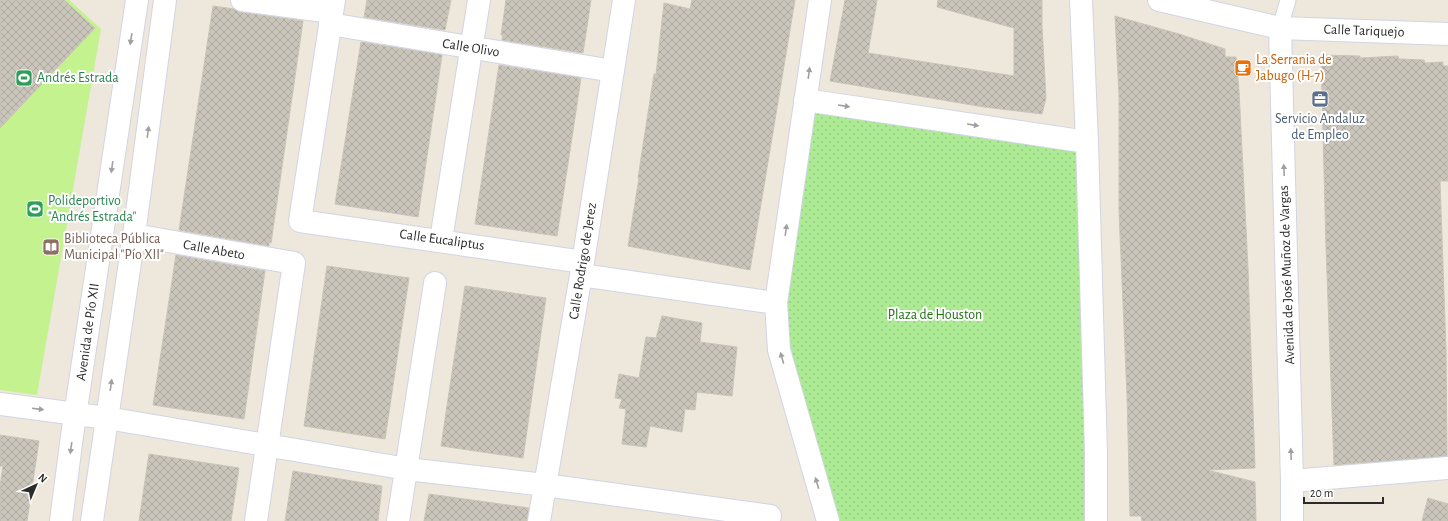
<svg xmlns="http://www.w3.org/2000/svg" width="1448" height="521" font-family="'Alegreya Sans',sans-serif">
	<defs>
		<pattern id="green-dots" width="8" height="8" patternUnits="userSpaceOnUse"><rect width="8" height="8" fill="#adea94"/><path d="M2 2h.1M6 6h.1" fill="none" stroke="#95c980" stroke-width="1.8" stroke-linecap="round"/></pattern>
		<pattern id="building-cross-hatch" width="8" height="8" patternUnits="userSpaceOnUse"><rect width="8" height="8" fill="#c9c5bb"/><path d="M0 0l8 8M0 8l8-8" fill="none" stroke="#ada9a1"/></pattern>
	</defs>
	<rect width="100%" height="100%" fill="#eee7dc"/>
	<path fill="url(#green-dots)" d="M805,100l282,42 9,379h-268l-49,-171z"/>
	<path fill="#c3f28f" d="M0,0h69l32,29 -64,366 -37,-5z"/>
	<path fill="url(#building-cross-hatch)" stroke="#cac4b6" d="M0,0h64l31,28 -95,100z
		M367,0h84l-6,30 -81,-13z
		M506,0h85l-8,53 -81,-13 1,-5h-2z
		M692,0h103l-45,270 -122,-24 11,-68h-1l16,-104h2l8,-71 26,6z
		M845,0h32l-9,53 146,23v-48l-77,-21 1,-7h104v26l4,72 -4,16 -58,-7 -154,-26z
		M213,6l21,3 6,3 63,9 -32,222 -2,-1v4l-90,-16z
		M1115,16l64,18 46,15v8h11l3,34 9,177 7,200 -48,2 48,12 1,39h-114l-1,-5h-11l-3,-121 -8,-183v-117z
		M361,42l81,13 -24,162 -83,-13z
		M1321,55l39,1v2l38,-2 1,3 25,1 1,3 18,-1v4h5v115h-8l6,169 1,106 -113,9 -8,-218z
		M499,65l82,13 -24,158 -82,-12z
		M176,255l89,16 -21,148 -91,-14z
		M327,266l82,12 -24,161 -81,-13z
		M465,286l81,12 -23,160 -82,-12z
		M662,316l40,7 -2,19 37,5 -5,49 -35,-4 -2,18 -10,-1 -3,23 -32,-6 -4,21 -24,-3 4,-35 -7,-1 3,-9 -7,-1 4,-24 20,4 7,-41 10,1z
		M0,435l39,6 -12,80h-27v-35l3,-20h-3z
		M149,454l90,14 -8,53h-92z
		M293,471l89,15 -4,35h-93z
		M429,494l100,14 -2,13h-103z
		M1428,498l20,6v17h-26z"/>
	<g fill="none" stroke-linecap="round" stroke-linejoin="round">
		<g stroke="#d1d4e5" stroke-width="17">
			<path id="lane" d="M1280,28l8,-28"/>
		</g>
		<g stroke="#d1d4e5" stroke-width="24">
			<path id="street" d="M242,0l90,12
				M334,0l-34,221 283,41
				M820,0l-44,303 3,47 49,171
				M1081,0l6,142 9,311v68
				M330,24l283,47
				M805,100l282,42
				M134,235l160,28 -38,258
				M441,240l38,-240
				M581,275l195,28
				M0,404l107,14 300,51 138,16 225,31
				M1292,481l156,-13
				M398,521l37,-238
				M539,521l42,-246 43,-275"/>
		</g>
		<g stroke="#d1d4e5" stroke-width="24">
			<path id="secondary" d="M1159,0l121,28 168,6
				M1280,28l12,453v40
				M61,521l11,-85 65,-436
				M92,521l42,-286 31,-235"/>
		</g>
		<use href="#lane" stroke="#fff" stroke-width="15"/>
		<use href="#street" stroke="#fff" stroke-width="22"/>
		<use href="#secondary" stroke="#fff" stroke-width="22"/>
	</g>
	<defs><path id="oneway-solid" d="M-6-.8H1V-3.2L6.5 0L1 3.2V.8H-6Z"/></defs>
	<g fill="#a0a0a0">
		<use href="#oneway-solid" transform="translate(131 39) rotate(99)"/>
		<use href="#oneway-solid" transform="translate(809 73) rotate(-82)"/>
		<use href="#oneway-solid" transform="translate(844 106) rotate(9)"/>
		<use href="#oneway-solid" transform="translate(973 125) rotate(9)"/>
		<use href="#oneway-solid" transform="translate(148 132) rotate(-82)"/>
		<use href="#oneway-solid" transform="translate(112 167) rotate(98)"/>
		<use href="#oneway-solid" transform="translate(1284 170) rotate(-92)"/>
		<use href="#oneway-solid" transform="translate(786 230) rotate(-82)"/>
		<use href="#oneway-solid" transform="translate(782 358) rotate(-106)"/>
		<use href="#oneway-solid" transform="translate(111 385) rotate(-82)"/>
		<use href="#oneway-solid" transform="translate(38 409) rotate(7)"/>
		<use href="#oneway-solid" transform="translate(71 448) rotate(98)"/>
		<use href="#oneway-solid" transform="translate(1291 454) rotate(-92)"/>
		<use href="#oneway-solid" transform="translate(817 483) rotate(-106)"/>
	</g>
	<defs>
		<g id="cafe-square" transform="scale(0.9)"><rect x="-9" y="-9" width="18" height="18" rx="4" fill="#e8710a" stroke="#fff"/><path d="M-5.5-4.5H6V0H3Q3 3.5 0 3.5H-2.5Q-5.5 3.5-5.5 0ZM3-3.2v2h1.7v-2ZM-6 4.5H4V6H-6Z" fill="#fff"/></g>
		<g id="stadium-square" transform="scale(0.9)"><rect x="-9" y="-9" width="18" height="18" rx="4" fill="#2e9e5b" stroke="#fff"/><path d="M0-5a6.5 5 0 1 0 0 10a6.5 5 0 1 0 0-10ZM-3.5-1.8h7v3.6h-7Z" fill="#fff"/></g>
		<g id="office-square" transform="scale(0.9)"><rect x="-9" y="-9" width="18" height="18" rx="4" fill="#5c6f8a" stroke="#fff"/><path d="M-6-3h4V-5.5h4V-3h4V5H-6ZM-1-4.5V-3h2v-1.5ZM-6 0V1H6V0Z" fill="#fff"/></g>
		<g id="library-square" transform="scale(0.9)"><rect x="-9" y="-9" width="18" height="18" rx="4" fill="#8d6e63" stroke="#fff"/><path d="M-6-4Q-3-5.5-.7-3.5V5Q-3 3-6 4ZM6-4Q3-5.5 .7-3.5V5Q3 3 6 4Z" fill="#fff"/></g>
	</defs>
	<g fill-rule="evenodd">
		<use href="#cafe-square" x="1243" y="68"/>
		<use href="#stadium-square" x="24" y="78"/>
		<use href="#office-square" x="1320" y="99"/>
		<use href="#stadium-square" x="35" y="209"/>
		<use href="#library-square" x="51" y="247"/>
	</g>
	<g text-anchor="middle" dominant-baseline="central" stroke-width="4" stroke-linejoin="round" paint-order="stroke">
		<g font-size="14" fill="#2b2b2b" stroke="#fff">
			<text transform="translate(1364 31) rotate(2)">Calle Tariquejo</text>
			<text transform="translate(471 48) rotate(9)">Calle Olivo</text>
			<text transform="translate(442 240) rotate(8)">Calle Eucaliptus</text>
			<text transform="translate(214 250) rotate(10)">Calle Abeto</text>
			<text transform="translate(583 261) rotate(-81)">Calle Rodrigo de Jerez</text>
			<text transform="translate(1287 275) rotate(-92)">Avenida de José Muñoz de Vargas</text>
			<text transform="translate(88 332) rotate(-82)">Avenida de Pío XII</text>
		</g>
		<g font-size="14" fill="#c56008" stroke="#fff" text-anchor="start">
			<text x="1256" y="60">La Serrania de<tspan x="1256" dy="16">Jabugo (H-7)</tspan></text>
		</g>
		<g font-size="14" fill="#27864d" stroke="#fff" text-anchor="start">
			<text x="37" y="78">Andrés Estrada</text>
			<text x="48" y="201">Polideportivo<tspan x="48" dy="16">"Andrés Estrada"</tspan></text>
		</g>
		<g font-size="14" fill="#4e5e75" stroke="#fff">
			<text x="1320" y="119">Servicio Andaluz<tspan x="1320" dy="16">de Empleo</tspan></text>
		</g>
		<g font-size="14" fill="#785e54" stroke="#fff" text-anchor="start">
			<text x="64" y="239">Biblioteca Pública<tspan x="64" dy="16">Municipal "Pío XII"</tspan></text>
		</g>
		<g font-size="14" fill="#227014" stroke="#fff">
			<text x="935" y="315">Plaza de Houston</text>
		</g>
	</g>
	<g transform="translate(36 485) rotate(44)" stroke="#ffffff" stroke-width="3" paint-order="stroke">
	<path d="M0-3L7 15L0 10L-7 15Z" fill="#2b2b2b"/>
	<text y="-6" font-size="11" font-weight="bold" text-anchor="middle" fill="#2b2b2b">N</text>
	</g>
	<path d="M1304 497v6h79v-6" fill="none" stroke="#2b2b2b" stroke-width="2"/>
	<text x="1310" y="497" font-size="12" fill="#2b2b2b" stroke="#ffffff" stroke-width="3" paint-order="stroke">20 m</text>
</svg>
